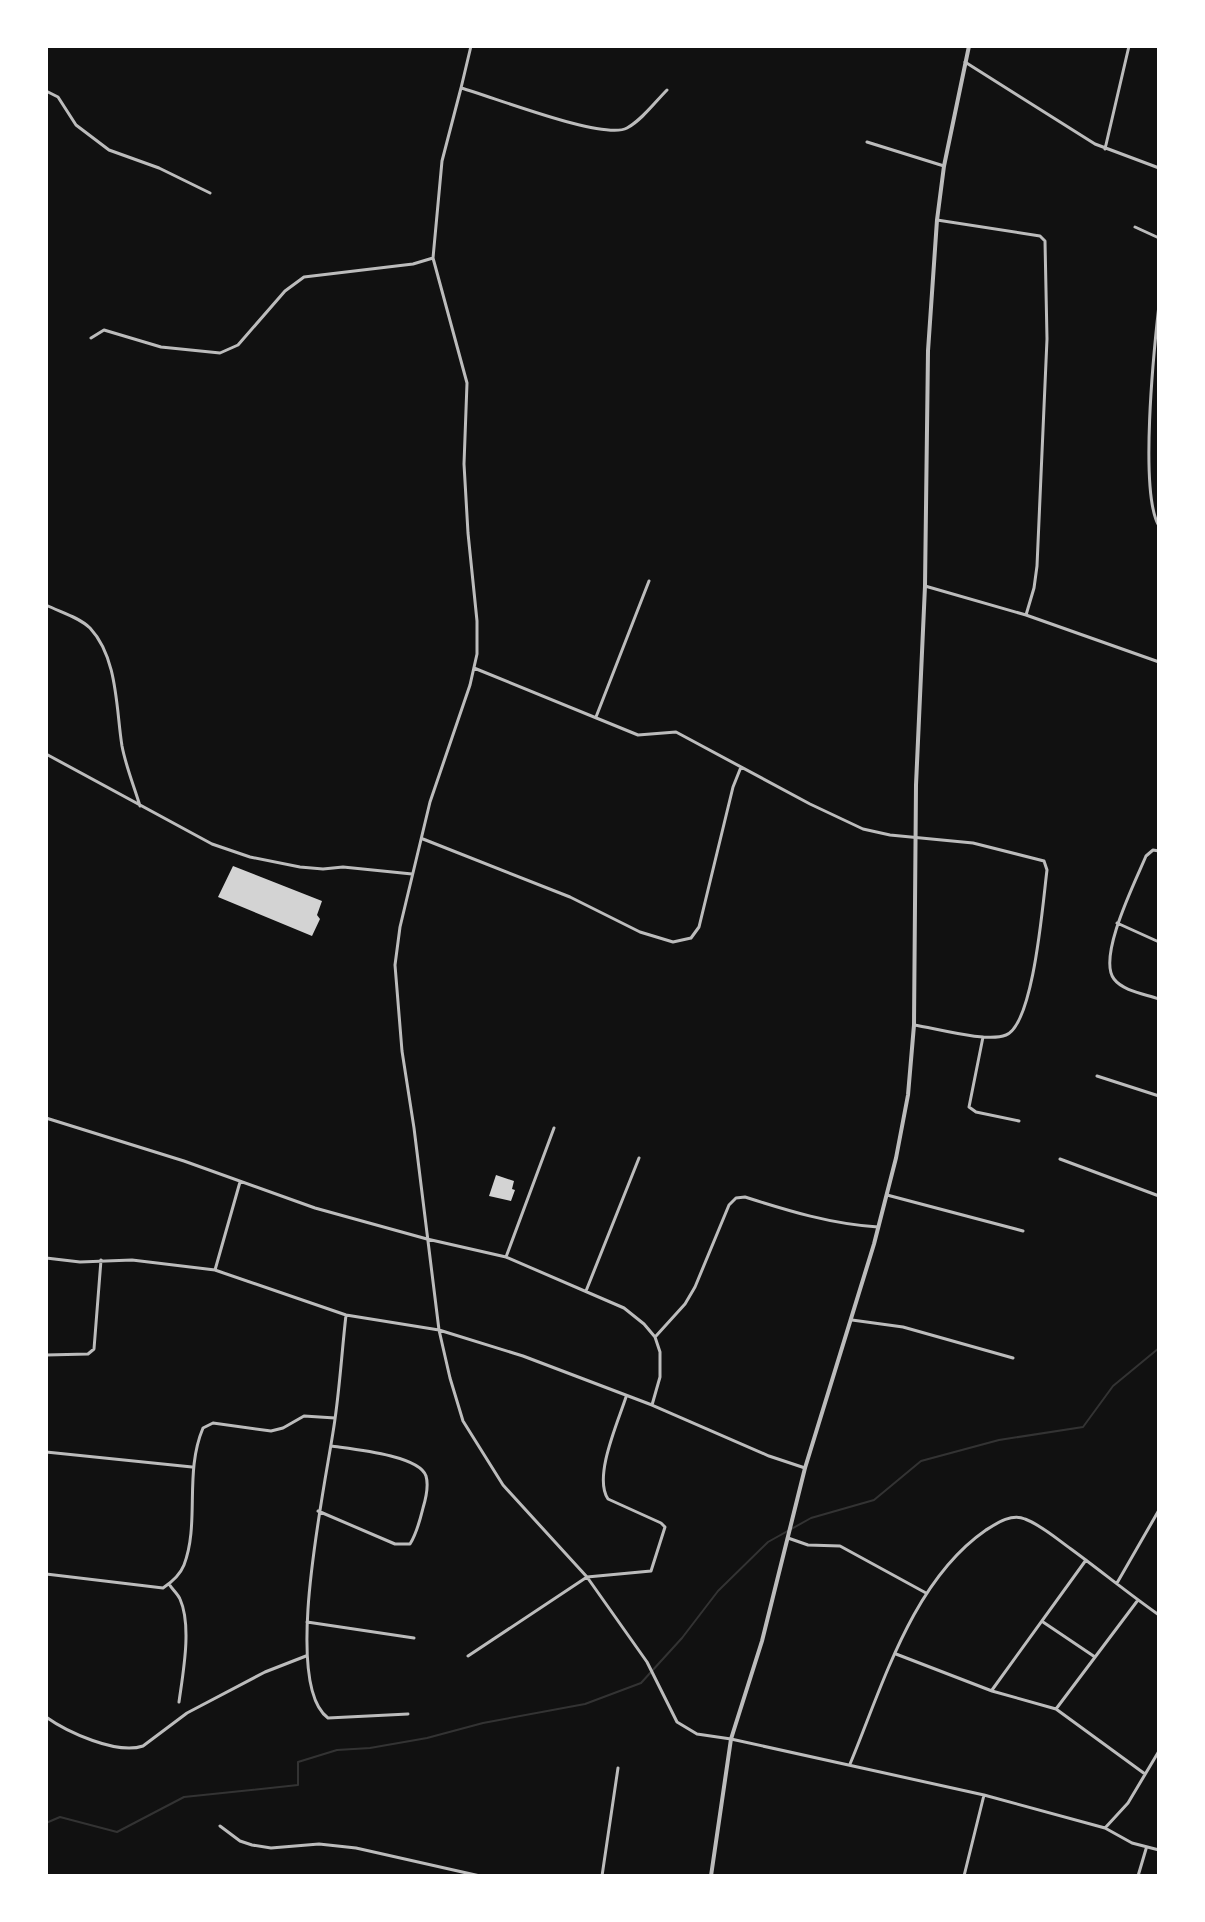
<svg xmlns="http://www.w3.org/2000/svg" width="1205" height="1922" font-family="'Source Serif 4',serif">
	<rect width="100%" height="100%" fill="#111"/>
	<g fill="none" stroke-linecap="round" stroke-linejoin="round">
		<path stroke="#333" stroke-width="2" d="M46,1823l14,-6 57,15 67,-35 114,-12v-23l39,-12 33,-2 57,-10 56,-15 102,-19 56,-21 41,-45 36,-47 50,-49 43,-24 63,-18 47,-39 78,-21 84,-13 30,-41 46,-38"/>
	</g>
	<path fill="#d3d3d3" d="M233,866l89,35 -5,14 3,4 -8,17 -94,-39z
		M496,1175l18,6 -2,8 3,1 -4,11 -22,-5z"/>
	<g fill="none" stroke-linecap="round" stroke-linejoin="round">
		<path stroke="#bcbcbc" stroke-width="3" d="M471,46l-10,42c30,8 143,53 166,40 15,-8 28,-26 40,-38
			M965,62l130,82 64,24
			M46,91l12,6 18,28 33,25 50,18 51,25
			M867,142l77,24
			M1105,149l24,-103
			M937,220l103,16 5,5 2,98 -10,227 -3,22 -8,27
			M1135,227l24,11
			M433,258l34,125 -3,81 4,69 9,88v33l-7,31 -40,117 -30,125 -5,38 7,86 12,77 25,202 11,48 13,43 40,64 84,92 60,85 30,60 20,12 34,5 253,56 121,33 27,15 27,7
			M1159,305c-5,44 -20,188 0,221
			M91,338l13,-8 57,17 59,6 18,-8 47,-54 19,-14 109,-13 20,-6 9,-97 19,-73
			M925,586l101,29 133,47
			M46,605c14,7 33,12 44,23 28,30 26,81 32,118 4,21 12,40 18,60
			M474,668l164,67 38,-3 134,72 53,25 27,6 83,8 71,18 3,9c-4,30 -13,154 -41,165 -19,8 -71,-7 -92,-10
			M596,717l53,-136
			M1159,739v8
			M46,754l166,90 38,13 50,10 23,2 20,-2 69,7
			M423,839l147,58 70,35 33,10 18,-4 8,-11 34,-140 8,-20
			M1159,851l-6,-1 -7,6c-10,24 -49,101 -32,123 9,12 31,15 45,20
			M1117,923l42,19
			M983,1037l-14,70 7,5 43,9
			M1097,1076l62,20
			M46,1118l138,43 131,47 112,31 79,18 118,51 20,16 11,13 5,15v25l-8,28
			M1060,1159l99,37
			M887,1195l136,36
			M506,1257l48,-129
			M46,1258l34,4 52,-2 83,10 131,45 93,15 84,26 129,49 117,51 36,12
			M215,1270l25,-88
			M586,1291l53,-133
			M346,1315c-4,35 -6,69 -11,104 -7,55 -55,264 -7,299l80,-4
			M852,1320l51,7 110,31
			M656,1336l29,-32 10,-17 34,-82 7,-7 9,-1c44,14 86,27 133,30
			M46,1355l42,-1 6,-5 7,-89
			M46,1452l146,15
			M318,1511l77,33h15c7,-11 10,-24 13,-36 3,-10 6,-22 3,-32 -7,-21 -75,-27 -95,-30
			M788,1538l20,7 32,1 86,47
			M46,1574l117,14c9,-6 17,-13 21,-23 16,-42 0,-92 19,-137l10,-5 58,8 12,-3 21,-12 31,2
			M1117,1583l42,-73
			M169,1584c3,5 9,10 11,15 12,27 3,74 -1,103
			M307,1622l107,16
			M1043,1622l52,35
			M896,1654l96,37 64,18 89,65
			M468,1656l119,-79 64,-6 14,-44 -4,-4 -53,-24c-15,-22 10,-77 18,-102
			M992,1690l94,-130
			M1056,1709l82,-109
			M46,1717c21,15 71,38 97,29l44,-33 78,-41 41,-16
			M850,1764c33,-79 62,-183 136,-234 11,-7 26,-17 39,-11 16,6 32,20 46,30 30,22 58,45 88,66
			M220,1826l20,15 12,4 19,3 48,-4 37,4 124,28
			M1105,1828l23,-25 31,-52
			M602,1876l16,-108
			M964,1876l20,-81
			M1138,1876l8,-27"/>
		<path stroke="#bcbcbc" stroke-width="4" d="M711,1876l20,-137 31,-98 43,-173 69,-224 22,-86 12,-63 6,-70 2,-240 9,-199 3,-235 9,-131 7,-54 25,-120"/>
	</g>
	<rect width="1205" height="1922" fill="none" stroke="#ffffff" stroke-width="96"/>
</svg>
